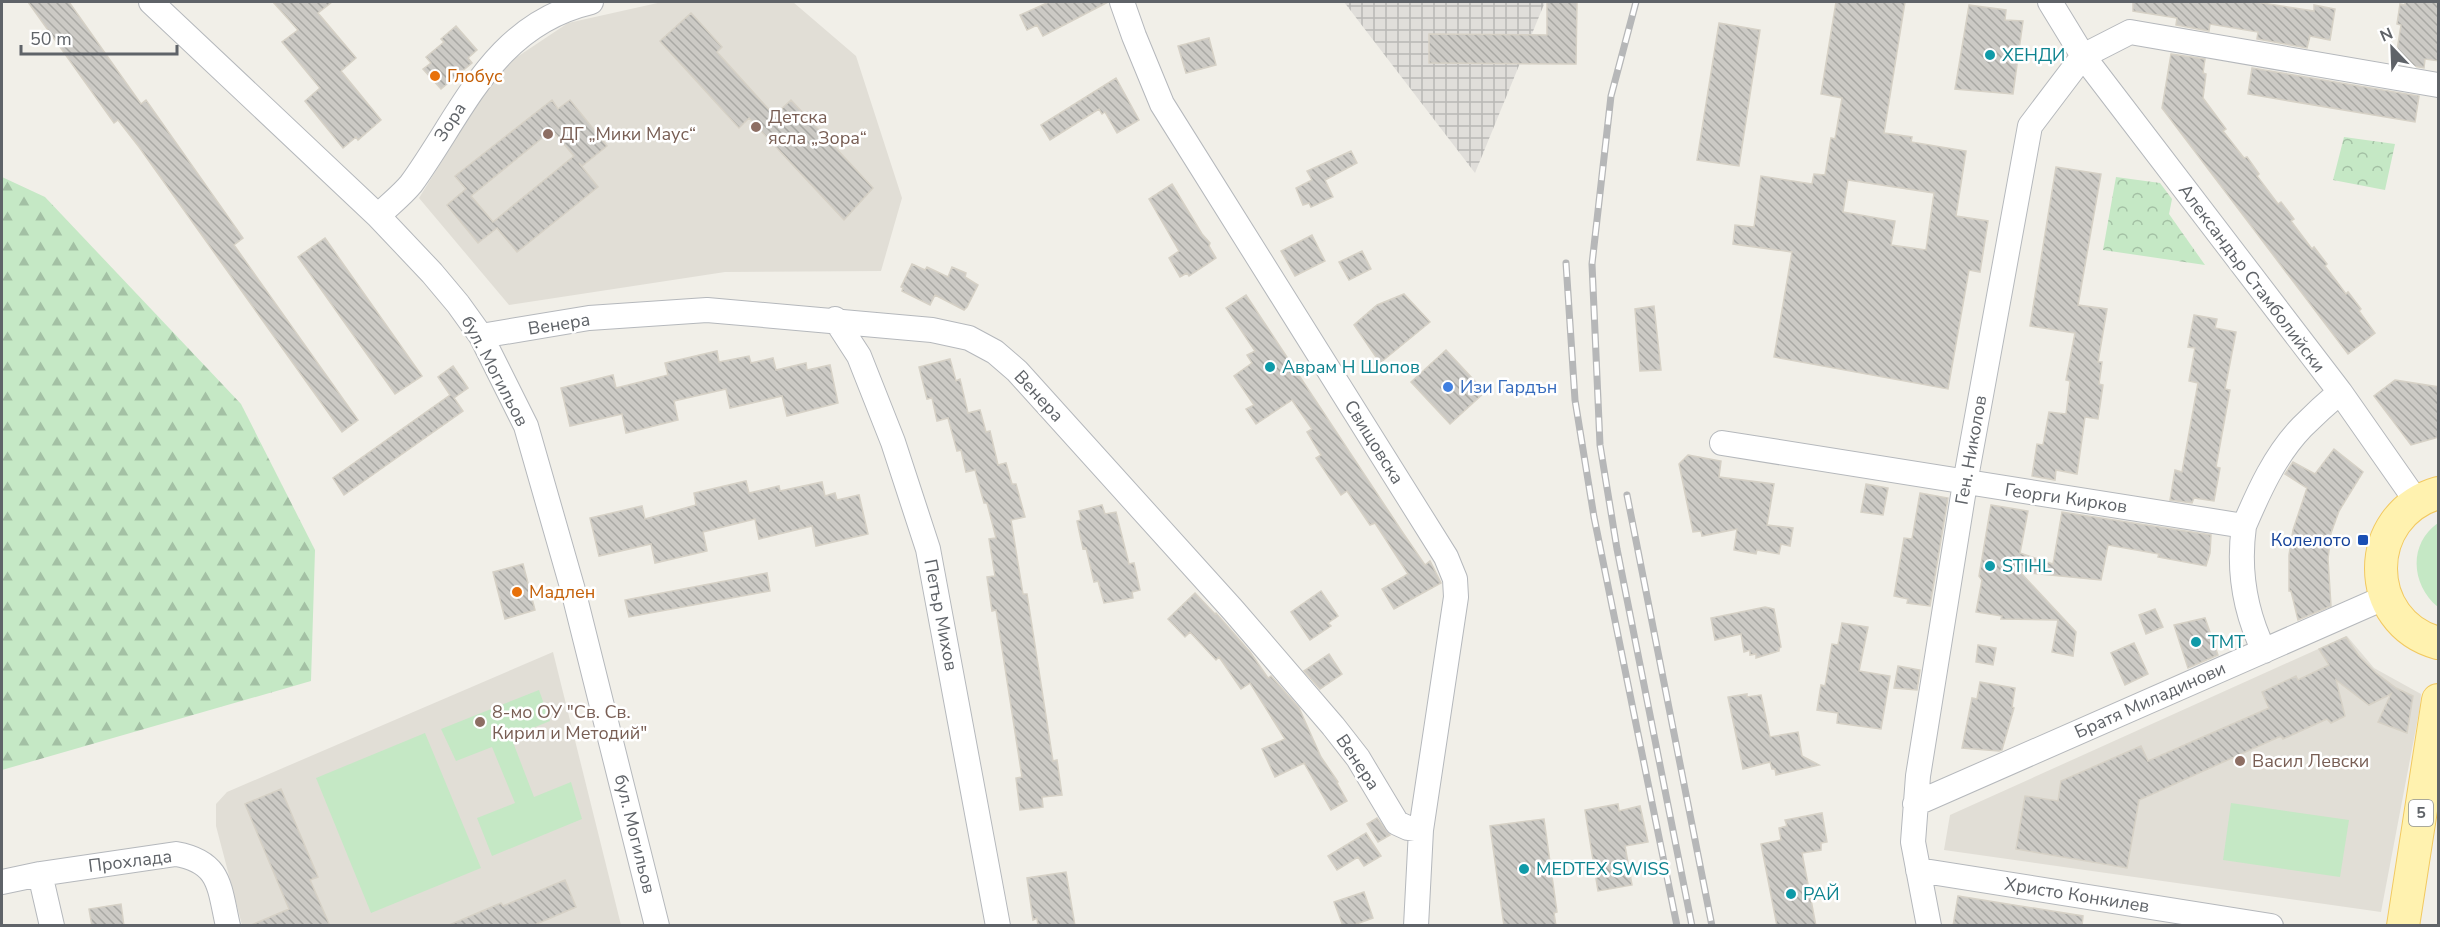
<svg xmlns="http://www.w3.org/2000/svg" width="2440" height="927" font-family="'Nunito Sans',sans-serif">
	<defs>
		<pattern id="industrial-grid" width="8" height="8" patternUnits="userSpaceOnUse" patternTransform="scale(1.5)"><rect width="8" height="8" fill="#e0deda"/><path d="M0 4h8M4 0v8" fill="none" stroke="#b9b8b5"/></pattern>
		<pattern id="forest-firs" width="22" height="20" patternUnits="userSpaceOnUse" patternTransform="scale(1.5)"><rect width="22" height="20" fill="#c5e8c5"/><path d="M5 1l3.5 6h-7zM16 11l3.5 6h-7z" fill="#a3c0a4"/></pattern>
		<pattern id="park-crowns" width="20" height="18" patternUnits="userSpaceOnUse" patternTransform="scale(1.5)"><rect width="20" height="18" fill="#c5e8c5"/><path d="M2 6a3 3 0 1 1 6 0M12 15a3 3 0 1 1 6 0" fill="none" stroke="#a3c0a4"/></pattern>
		<pattern id="building-back-hatch" width="6" height="6" patternUnits="userSpaceOnUse" patternTransform="scale(1.5)"><rect width="6" height="6" fill="#cccac5"/><path d="M-1 5l2 2M0 0l6 6M5-1l2 2" fill="none" stroke="#a9a8a4"/></pattern>
	</defs>
	<rect width="100%" height="100%" fill="#f1efe8"/>
	<path fill="url(#industrial-grid)" d="M1344,2h201l-70,171z"/>
	<path fill="#e1ded6" d="M662,2h131l63,54 46,142 -21,73 -156,1 -216,33 -90,-107 80,-129 69,-46z
		M2347,636l27,32 47,26 -1,13 -39,205 -437,-62 6,-35z
		M553,652l68,273h-379l-26,-99v-22l11,-12z"/>
	<path fill="#c5e8c5" d="M2438,523v84c-27,-22 -30,-63 0,-84z
		M539,690l11,31 -39,16 23,60 37,-15 11,37 -90,37 -15,-38 38,-15 -23,-56 -36,14 -15,-32z
		M425,733l56,135 -110,45 -55,-135z
		M2231,803l118,17 -9,57 -117,-17z"/>
	<path fill="url(#forest-firs)" d="M2,177l43,20 196,207 74,146 -4,131 -309,89z"/>
	<path fill="url(#park-crowns)" d="M2344,137l51,7 -10,46 -52,-10z
		M2116,177l44,6 12,16 -3,15 36,51 -102,-15z"/>
	<path fill="url(#building-back-hatch)" stroke="#d6d1c6" stroke-width="1.5" fill-rule="evenodd" d="M28,2h41l72,102 5,-4 97,138 -9,7 124,175 -16,12 -203,-285 -21,-27 -4,3z
		M273,2h59l-14,11 38,45 -15,13 40,49 -23,20 -2,-3 -13,11 -38,-47 15,-13 -38,-46 16,-12z
		M1049,2h59l-65,34 -6,-11 -10,5 -7,-15z
		M1547,2h30l-1,62 -147,-1v-29l118,1z
		M1836,2h69l-21,131 28,4 -1,5 55,9 -10,65 32,5 -8,51 -11,-2 -21,119 -174,-32 18,-105 -59,-8 2,-19 19,2 7,-51 51,8 2,-10 11,1 6,-37 4,1 7,-41 -21,-4zM1848,180l86,13 -8,57 -35,-5 4,-24 -52,-9z
		M2133,2h123l58,9v-6l21,4 -5,31 -20,-4 -3,12 -50,-9 1,-7 -48,-8 -1,7 -33,-6 1,-7 -44,-7z
		M2405,2h34v59l-14,-2 -1,9 -29,-5 6,-38 -4,-1 3,-20 5,1z
		M1969,5l37,5 -1,10 18,1 -10,73 -58,-5z
		M691,13l31,34 -5,5 55,61 3,2 16,-15 82,88 -29,32 -95,-102 -10,10 -79,-87z
		M1719,23l41,7 -21,136 -42,-6z
		M456,26l21,24 -9,8 4,5 -31,26 -18,-20 8,-6 -5,-6 18,-15 -3,-3z
		M1209,38l7,27 -30,8 -8,-27z
		M2171,54l34,5 -2,14 3,1 -3,24 23,31 -3,2 21,27 3,-1 12,17 -2,2 21,28 3,-2 13,17 -3,2 21,28 2,-2 13,17 -2,2 21,28 2,-2 13,17 -2,2 16,22 -27,21 -186,-246z
		M2252,68l167,28 -4,26 -167,-28z
		M1116,78l23,42 -22,13 -12,-21 -3,2 -3,-5 -49,31 -9,-15z
		M552,100l6,9 12,-9 37,46 -25,20 -3,-3 19,24 -81,65 -20,-24 -19,15 -31,-38 19,-16 -11,-13zM552,130l22,26 -81,66 -22,-26z
		M1351,151l6,12 -32,17 8,17 -22,10 -2,-4 -6,2 -7,-17 16,-8 -5,-9z
		M2056,167l45,7 -23,131 29,4 -9,53h4l-3,22 4,1 -5,34 -13,-2 -8,57 -21,-4 -1,10 -23,-4 5,-32 6,1 6,-33 17,2 4,-33 -4,-1 9,-47 -45,-7z
		M1172,184l30,50 8,9 -1,3 7,12 -27,18 -2,-3 -7,4 -11,-19 10,-7 -30,-52z
		M1312,235l13,26 -30,15 -14,-25z
		M325,238l97,138 -27,18 -97,-137z
		M1362,251l9,18 -22,11 -10,-18z
		M912,264l13,6 2,-3 21,10 4,-10 14,6 -1,4 13,8 -11,22 -3,3 -29,-15 -5,10 -28,-14 1,-3 -2,-1z
		M1404,294l26,28 -50,41 -26,-38 23,-20z
		M1246,295l157,238 22,32 5,-4 11,22 -47,26 -12,-20 26,-15 -33,-51 -5,2 -23,-34 -6,4 -25,-37 5,-3 -14,-23 5,-3 -20,-29 -36,24 -10,-15 8,-4 -20,-29 18,-13 -5,-8 8,-4 -29,-43z
		M1654,306l7,64 -21,1 -5,-62z
		M2194,315l23,4 -2,9 21,4 -11,57 5,1 -14,77 4,1 -6,33 -20,-3 -2,5 -22,-3 5,-30 7,2 16,-89 -9,-2 6,-33 -7,-1z
		M1446,350l39,42 -35,32 -39,-42z
		M717,351l2,11 30,-6 2,7 22,-5 3,12 30,-7 1,7 23,-5 8,38 -51,13 -5,-20 -52,12 -4,-19 -52,12 4,19 -52,13 -4,-19 -52,12 -9,-38 52,-13 3,13 52,-13 -3,-12z
		M950,359l6,22 4,-2 8,34 12,-3 6,22 4,-1 8,34 8,-2 6,21h4l9,33 -14,3 12,74h4l26,167 4,-1 5,35 -20,2 1,10 -23,3 -4,-32 6,-1 -26,-167 -4,1 -5,-34 8,-1 -6,-37 7,-1 -9,-35h-3l-9,-33 -9,2 -5,-22 -4,1 -9,-33 -11,3 -5,-23 -5,1 -8,-32z
		M453,366l15,22 -14,10 9,13 -119,84 -11,-17 117,-83 -12,-18z
		M2395,380l44,7v50l-28,8 -37,-49z
		M2334,449l29,23 -24,39 -8,22 -3,26 3,47 -33,14 -7,-29h-2v-36l4,-25 14,-42 -22,-14 8,-12 22,12z
		M1688,455l33,6 -2,16 55,7 -7,41 26,3 -3,18 -9,-2 -2,10 -22,-4 -1,4 -22,-4 3,-21 -35,7 -1,-5 -8,1 -14,-68z
		M746,481l3,12 30,-7 1,5 42,-9 3,14 10,-3 2,7 22,-5 9,39 -52,12 -4,-20 -53,13 -4,-20 -52,13 4,19 -52,12 -4,-19 -52,12 -9,-38 52,-12 3,13 51,-14 -2,-12z
		M1866,484l22,4 -5,27 -22,-3z
		M1920,493l28,5 -18,108 -23,-3 1,-4 -14,-3 10,-58 8,1z
		M1102,505l3,9 11,-2 13,52 5,-1 6,27 -8,2 1,6 -29,5 -6,-22 -4,1 -8,-34 -3,1 -6,-28 4,-1 -2,-9z
		M1991,505l37,6 -8,42 33,11 9,-52 149,23 -1,18 -4,13 -48,-9 1,-3 -51,-9 -7,35 -81,-8 56,60 -3,24 -21,-4 6,-32 -57,-1 1,-3 -26,-4 6,-32 -3,-4z
		M523,564l12,46 -30,9 -12,-47z
		M767,573l3,18 -141,26 -4,-17z
		M1321,591l17,25 -10,7 3,3 -21,14 -19,-28z
		M1195,593l20,21 1,-1 34,39 18,26 3,-2 28,32 22,49 17,25 -1,1 10,18 -16,9 -27,-47 -29,14 -13,-28 23,-10 -35,-56 -9,6 -22,-32 -3,3 -26,-28 -5,5 -17,-18z
		M1765,607l9,2 7,38 -2,1v3l-23,7v-4l-6,1v-5l-6,2 -3,-18 -26,6 -4,-22z
		M2155,609l8,18 -17,7 -7,-19z
		M2205,618l13,37 -30,13 -14,-43z
		M1842,623l26,4 -9,44 31,5 -9,53 -44,-6 1,-10 -21,-3 4,-25 4,1 7,-42 6,1z
		M2346,637l13,19 17,17 20,15 17,8 -6,37 -29,-11 13,-28 -22,11 -33,-25 9,36 -14,7 -4,-4 -44,20 -2,-3 -142,64 -12,68 -111,-19 9,-53 33,5 3,-20 80,-35 7,15 121,-53 -7,-16 34,-16 2,4 31,-15 -10,-16z
		M2134,643l14,31 -23,11 -14,-32z
		M1978,645l18,3 -3,17 -17,-3z
		M1329,654l13,20 -22,15 -16,-18z
		M1898,666l22,4 -3,20 -23,-2z
		M1980,682l35,6 -3,19 2,1 -12,42 -3,1 -37,-3 10,-50 5,1z
		M1747,694v3l14,-2 9,42 28,-5 4,24 17,9 -43,10 -1,-6h-3l-2,-7 -27,7 -15,-72z
		M281,789l37,88 -8,3 20,46h-81l40,-17 -44,-105z
		M1618,804l1,7 21,-5 8,36 -23,4 7,39 -34,6 -13,-81z
		M1822,813l5,29 -6,1v7l-19,3 14,73h-39l-16,-82 20,-4 -2,-12 8,-2 -2,-6z
		M1377,818l13,17 -12,7 -11,-18z
		M1544,819l13,93 -3,1 2,13h-52l-14,-100z
		M1366,833l15,23 -17,10 -6,-9 -21,13 -9,-14z
		M1066,872l9,54h-37l-1,-8 -4,2 -6,-42z
		M565,880l11,27 -44,19h-85l54,-23 2,3z
		M1364,892l9,26 -22,8h-8l-9,-24z
		M1958,896l125,20 -1,10h-129z
		M121,904l3,22h-32l-3,-17z"/>
	<g fill="none" stroke-linecap="round" stroke-linejoin="round">
		<g stroke="#b5b8bc" stroke-width="26">
			<path id="minor" d="M151,2l227,214 54,57 26,31 23,32 45,90 47,164 84,336
				M1122,2l12,34 28,68 284,453 9,22 1,18 -35,233 -5,96
				M378,216c10,-10 24,-21 33,-32 53,-73 82,-159 180,-182
				M835,319l24,37 34,86 35,107 70,377
				M481,336l108,-18 118,-8 225,20 37,8 26,14 22,19 216,239 100,116 25,32 39,65 11,5 13,2
				M1722,443l522,83c15,-35 31,-71 58,-99 12,-12 25,-24 38,-35
				M2417,502l-77,-110 -257,-336 47,-24 308,53
				M2244,526c-6,43 1,86 20,125
				M1915,804l471,-207
				M1918,870l353,56
				M40,874l12,52
				M2,882l38,-8 136,-20c45,8 43,33 52,72
				M1929,926l-16,-84 5,-66 47,-293 65,-357 53,-70 -33,-54"/>
		</g>
		<g stroke="#f2c960" stroke-width="34">
			<path id="major" d="M2438,493c-76,22 -76,129 0,150
				M2403,926l35,-226"/>
		</g>
		<use href="#minor" stroke="#fff" stroke-width="24"/>
		<use href="#major" stroke="#fff2af" stroke-width="32"/>
		<g stroke="#b6b7b8" stroke-width="7">
			<path id="rail" d="M1636,2l-25,94 -19,168 8,181 17,104 75,377
				M1566,263l9,137 19,117 83,409
				M1627,495l85,431"/>
		</g>
		<use href="#rail" stroke="#fff" stroke-width="4.5" stroke-dasharray="14" stroke-linecap="butt"/>
	</g>
	<g fill="#0f9aa8" stroke="#fff" stroke-width="2">
		<circle cx="1990" cy="55" r="6"/>
		<circle cx="1270" cy="367" r="6"/>
		<circle cx="1990" cy="566" r="6"/>
		<circle cx="2196" cy="642" r="6"/>
		<circle cx="1524" cy="869" r="6"/>
		<circle cx="1791" cy="894" r="6"/>
	</g>
	<g fill="#e8710a" stroke="#fff" stroke-width="2">
		<circle cx="435" cy="76" r="6"/>
		<circle cx="517" cy="592" r="6"/>
	</g>
	<g fill="#8d6e63" stroke="#fff" stroke-width="2">
		<circle cx="756" cy="127" r="6"/>
		<circle cx="548" cy="134" r="6"/>
		<circle cx="480" cy="722" r="6"/>
		<circle cx="2240" cy="761" r="6"/>
	</g>
	<circle fill="#3f7fe0" stroke="#fff" stroke-width="2" cx="1448" cy="387" r="6"/>
	<rect fill="#1a4fb4" stroke="#fff" stroke-width="2" x="2357" y="534" width="12" height="12" rx="3"/>
	<g text-anchor="middle" dominant-baseline="central" stroke-width="5" stroke-linejoin="round" paint-order="stroke">
		<rect fill="#fff" stroke="#8f9295" stroke-width="1.5" x="2409" y="800" width="24" height="26" rx="4.5"/>
		<g font-size="16" font-weight="bold" fill="#5f6368">
			<text x="2421" y="813">5</text>
		</g>
		<g font-size="18" fill="#0d838f" stroke="#fff" text-anchor="start">
			<text x="2002" y="55">ХЕНДИ</text>
			<text x="1282" y="367">Аврам Н Шопов</text>
			<text x="2002" y="566">STIHL</text>
			<text x="2208" y="642">TMT</text>
			<text x="1536" y="869">MEDTEX SWISS</text>
			<text x="1803" y="894">РАЙ</text>
		</g>
		<g font-size="18" fill="#c56008" stroke="#fff" text-anchor="start">
			<text x="447" y="76">Глобус</text>
			<text x="529" y="592">Мадлен</text>
		</g>
		<g font-size="18" fill="#785e54" stroke="#fff" text-anchor="start">
			<text x="768" y="117">Детска<tspan x="768" dy="21">ясла „Зора“</tspan></text>
			<text x="560" y="134">ДГ „Мики Маус“</text>
			<text x="492" y="712">8-мо ОУ "Св. Св.<tspan x="492" dy="21">Кирил и Методий"</tspan></text>
			<text x="2252" y="761">Васил Левски</text>
		</g>
		<g font-size="18" fill="#5f6368" stroke="#fff">
			<text transform="translate(450 122) rotate(-57)">Зора</text>
			<text transform="translate(2252 278) rotate(53)">Александър Стамболийски</text>
			<text transform="translate(559 324) rotate(-9)">Венера</text>
			<text transform="translate(495 371) rotate(62)">бул. Могильов</text>
			<text transform="translate(1039 396) rotate(47)">Венера</text>
			<text transform="translate(1374 442) rotate(58)">Свищовска</text>
			<text transform="translate(1971 450) rotate(-80)">Ген. Николов</text>
			<text transform="translate(2066 498) rotate(8)">Георги Кирков</text>
			<text transform="translate(941 615) rotate(79)">Петър Михов</text>
			<text transform="translate(2150 700) rotate(-24)">Братя Миладинови</text>
			<text transform="translate(1358 762) rotate(56)">Венера</text>
			<text transform="translate(635 834) rotate(76)">бул. Могильов</text>
			<text transform="translate(130 861) rotate(-7)">Прохлада</text>
			<text transform="translate(2077 895) rotate(9)">Христо Конкилев</text>
		</g>
		<g font-size="18" fill="#366cbe" stroke="#fff" text-anchor="start">
			<text x="1460" y="387">Изи Гардън</text>
		</g>
		<g font-size="18" fill="#164399" stroke="#fff" text-anchor="end">
			<text x="2351" y="540">Колелото</text>
		</g>
	</g>
	<rect width="2440" height="927" fill="none" stroke="#5f6368" stroke-width="6"/>
	<g transform="translate(2392 48) rotate(337)" stroke="#ffffff" stroke-width="4.5" paint-order="stroke">
	<path d="M0-4.5L10 22L0 15L-10 22Z" fill="#5f6368"/>
	<text y="-9" font-size="16" font-weight="bold" text-anchor="middle" fill="#5f6368">N</text>
	</g>
	<path d="M21 45v9h156v-9" fill="none" stroke="#5f6368" stroke-width="3"/>
	<text x="30" y="45" font-size="18" fill="#5f6368" stroke="#ffffff" stroke-width="4.5" paint-order="stroke">50 m</text>
</svg>
